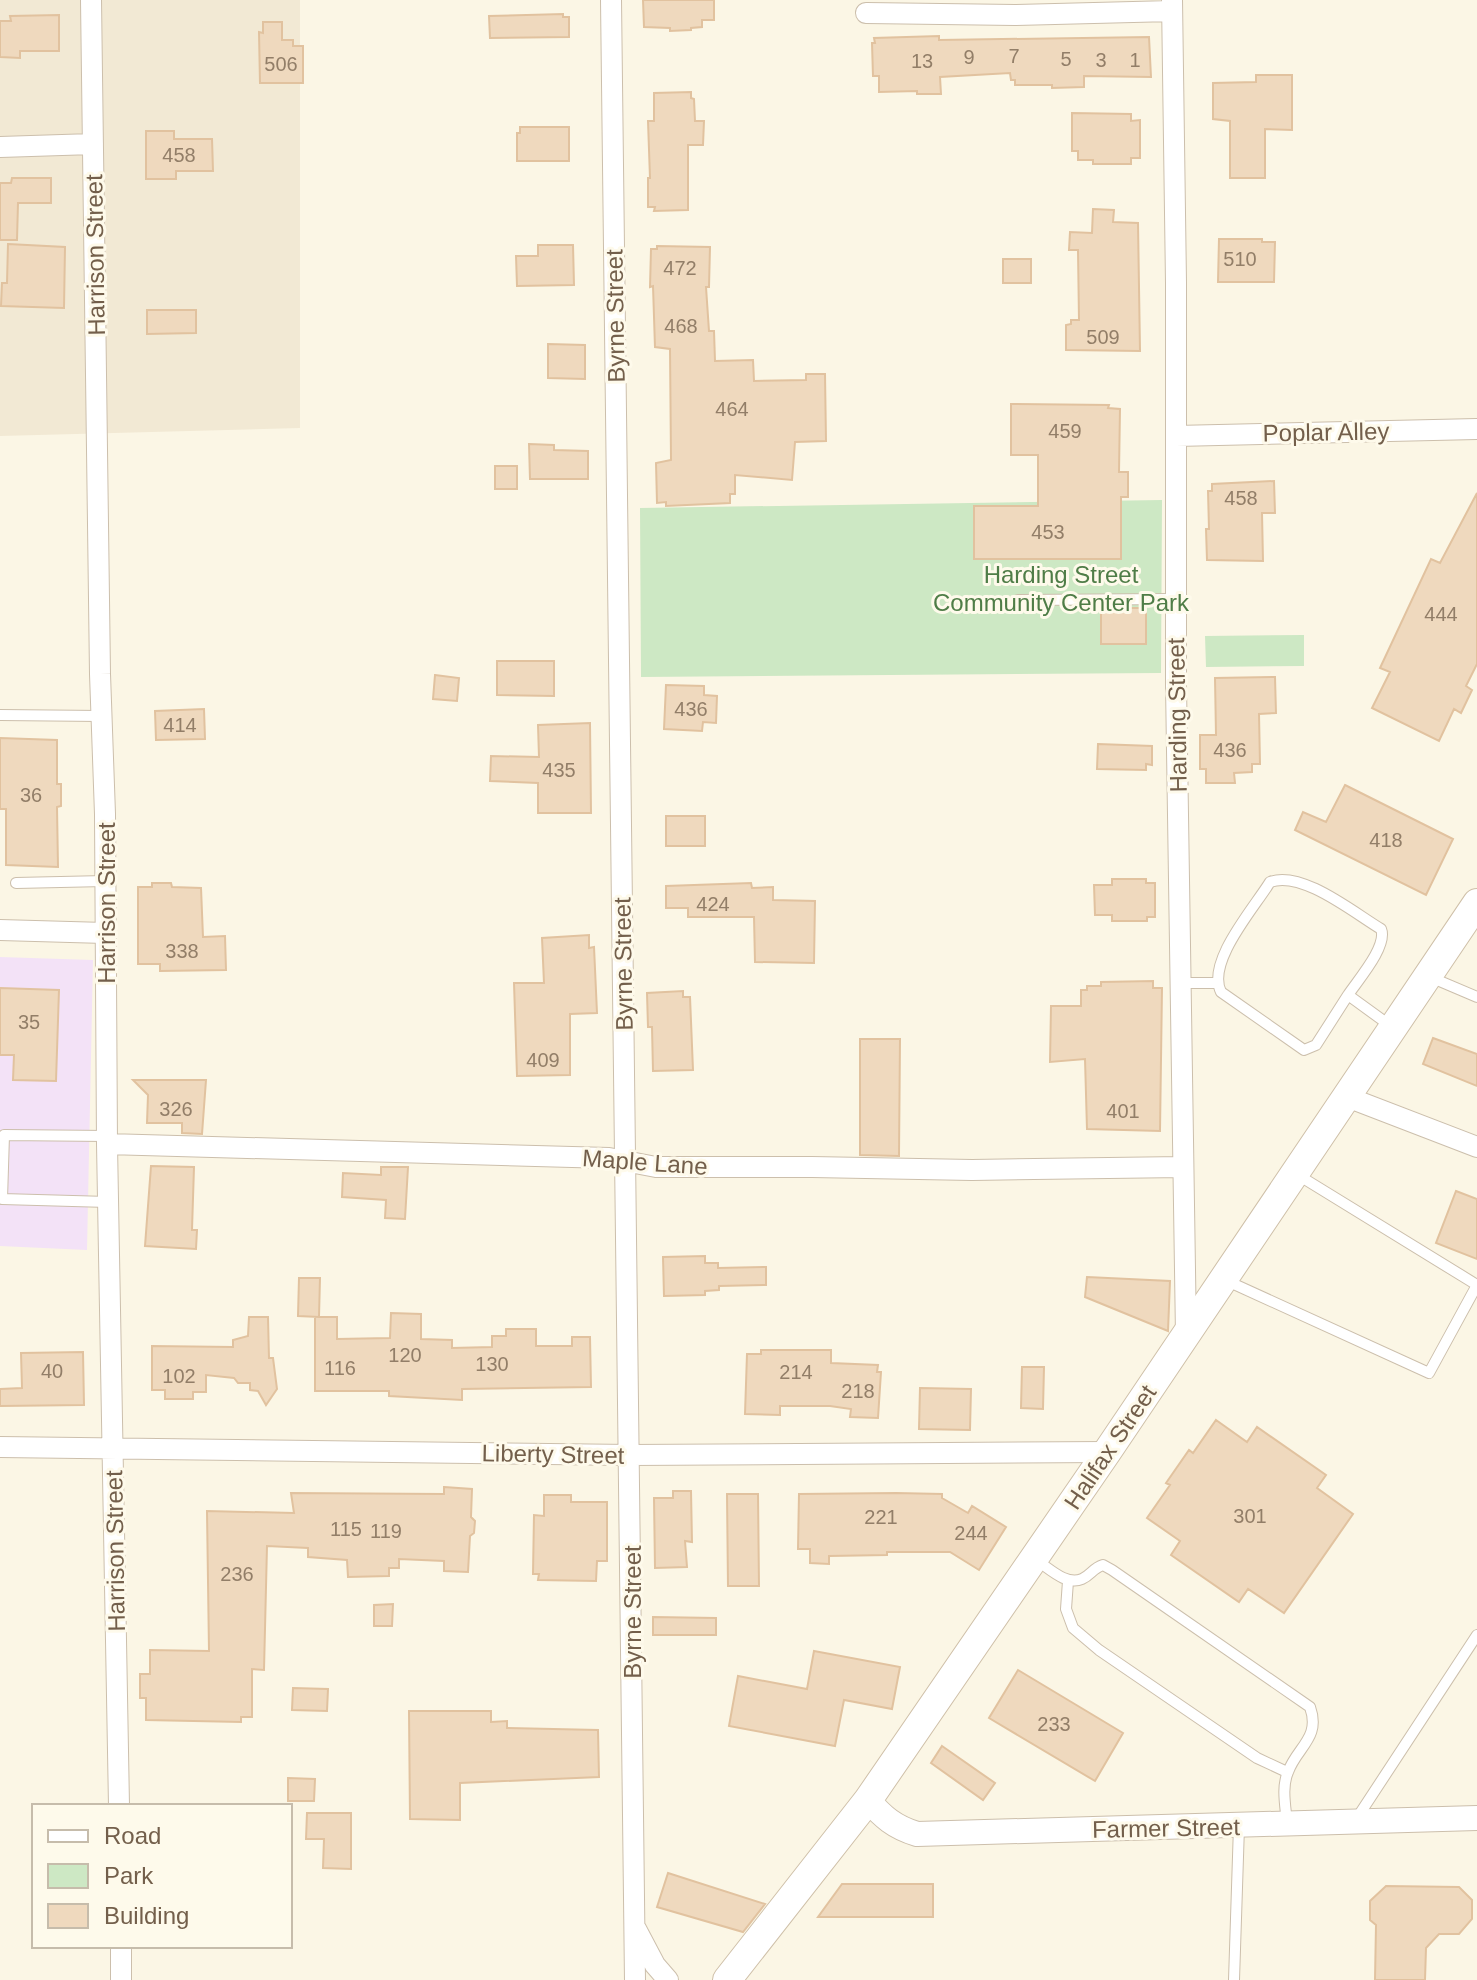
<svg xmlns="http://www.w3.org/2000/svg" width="1477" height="1980" font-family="Arial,sans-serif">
	<rect width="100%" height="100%" fill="#fbf6e5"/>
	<path fill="#f2e9d4" d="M0,0h300v428l-300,8z"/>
	<path fill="#f3e2f7" d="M0,957l93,3 -6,290 -87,-4z"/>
	<path fill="#cde8c4" d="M1162,500l-1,173 -520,4 -1,-169z
		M1304,635v31l-98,1 -1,-31z"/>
	<path fill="#efd9be" stroke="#e1c29f" stroke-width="2" d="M643,0h71v20h-12v7l-11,1v2l-21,1v-3l-26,-1z
		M563,14v3h6v20l-79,1 -1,-22z
		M59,15v36h-39v7l-20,-1v-36h11l-1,-5z
		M263,22h19v18h11v6h10v37h-43l-1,-51 4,1z
		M939,36v4l210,-3 2,40 -67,-1v11l-32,1v-3h-37v-5h-4l-1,-7 -70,4 1,17h-24v-3l-38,1v-16h-6l-1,-33h3l-1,-5z
		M1256,75h36v55l-27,-1v49h-35v-57l-17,-2v-36l43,-1z
		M691,92v6l3,1 1,22h9l-1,24h-15v65l-34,1 1,-4h-7v-29h2l-2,-57h6v-28z
		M1072,113l59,1v7l9,-1v38h-9v6h-38v-4h-15v-9h-6z
		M520,127h49v34h-52v-28h3z
		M146,131h28v8h38l1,32h-37v8h-30z
		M12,178h39v25h-33l-1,37h-17v-57h11z
		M1093,209l21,1 -1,12 25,1 2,128 -74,-1v-25l5,-1v-4h8l-1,-70h-9l1,-18 22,1z
		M1219,239h43v3h13l-1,40h-56z
		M8,244l57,3 -1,61 -63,-2 1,-23h5z
		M538,245h35l1,40 -57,1 -1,-30h22z
		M657,246l53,1 -1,40h-3l3,44h5l1,30 38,-1 1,21 52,-1v-6h19l1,67 -31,1 -3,38 -57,-5v19h-5v9l-64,3v-4l-9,1 -1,-40 15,-3 -1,-111 -15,-2 -2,-61 -3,1 1,-38h6z
		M1003,259h28v24h-28z
		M147,310h49v23l-49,1z
		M548,344l37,1v34l-37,-1z
		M1011,404l98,1 -1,3 12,1 -1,63h9v25h-7v62h-147v-53h64v-51h-27z
		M529,444l25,1v5l34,1v28h-58z
		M495,466h22v23h-22z
		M1274,481l1,32h-13l1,48 -56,-1 -1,-31h3l-1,-38h4v-7z
		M1477,493v171l-11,22 6,4 -11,23 -7,-4 -15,32 -67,-33 18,-36 -10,-4 51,-109 9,4z
		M1101,608h45v36h-45z
		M497,661h57v35l-57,-1z
		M435,675l24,3 -2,23 -24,-2z
		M1275,677l1,36 -17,1 1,50h-8v8l-18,1 1,10h-29v-14h-6v-34h16l-1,-57z
		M666,685l38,1v9l13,1 -1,27 -13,-1 -1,9 -38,-2z
		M204,709l1,30 -49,1 -1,-29z
		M590,723l1,90h-53v-30l-48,-2 1,-25 48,1 -1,-32z
		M0,738l57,2v44h4v22l-4,1 1,60 -52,-2v-56h-6z
		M1098,744l54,2v19l-6,-1v6l-49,-1z
		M1345,785l108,54 -27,56 -131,-65 8,-18 23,10z
		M666,816h39v30h-39z
		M1112,879h34v4h9v34h-8v4h-35v-6h-17l-1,-30h18z
		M152,883h19l1,4 29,1 2,49 22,-1 1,34 -66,1v-7h-22v-77h14z
		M751,883l1,5 21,-1v13l42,1 -1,62 -59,-1 -1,-45h-66v-9h-22v-22z
		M589,935v13l5,-1 3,66 -27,1v61l-53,1 -3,-93h30l-2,-45z
		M1153,981v7h9l-2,143 -73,-2 -2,-70 -35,3 1,-56h30v-16h6v-4h14v-4z
		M0,988l59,2 -3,91 -43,-1 1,-25h-14z
		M683,991v6h7l3,73 -40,1 -1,-44h-4l-1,-34z
		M1433,1038l44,16v32l-54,-22z
		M860,1039h40l-1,117 -39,-1z
		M133,1080h73l-4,54 -20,-1v-10h-35l1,-28z
		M151,1166l43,1 -2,63h5l-1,19 -51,-3z
		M381,1167h27l-3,52 -20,-1 1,-18 -44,-3 1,-24 38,2z
		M1456,1191l21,8v60l-41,-16z
		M705,1256v7h13v5l48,-1v18l-47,1v4l-14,1v4l-41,1 -1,-39z
		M1087,1277l83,4 -2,50 -83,-34z
		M299,1278h21l-1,39 -21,-1z
		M391,1313l30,1v25l31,1v8l40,-1v-11h14v-7h30v17h36v-9h18l1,50 -129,2v11l-73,-4v-5h-74v-74h22v22l53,-1z
		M249,1317h19l1,41h4l4,31 -11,16 -8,-14 -8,-1v-7h-12l-4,-5 -28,-3v17h-13v7h-28v-9h-13v-44l81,1v-7l15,-4z
		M761,1350h70v13l47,2 -1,7h4l-3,46 -28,-1 1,-8 -21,-3h-50v9l-35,-1 2,-60h14z
		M83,1352l1,53 -84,1v-17l22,-1 -1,-35z
		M1022,1367h22l-1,42 -22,-1z
		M920,1388l51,1 -1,41 -51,-1z
		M1216,1420l31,22 10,-15 69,48 -9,13 36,26 -69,99 -36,-24 -9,13 -68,-47 9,-14 -33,-23 23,-33 -4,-2 23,-33 4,3z
		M444,1487l28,2 -1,28 4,4 -1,12 -4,3 -2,36 -24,-1v-10l-45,-2v9h-10v8l-41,1 -1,-17 -39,-3v-9l-41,-2 -3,124 -12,-1v48h-11v5l-95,-2v-22h-6v-24h10v-24l59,1 -2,-140 87,2 -3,-20 153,1z
		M673,1491h18l1,51 -7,-1 2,26 -32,1 -1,-70h19z
		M896,1493l46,1v4l26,15 4,-7 34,21 -27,43 -29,-18h-63v3l-58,1v8l-19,-1v-14h-12l1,-55z
		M727,1494h31l1,92h-31z
		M544,1495h27v7h36v59h-10l-1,20 -58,-1 1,-6h-6l1,-59 10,1z
		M393,1604l-1,22h-18v-21z
		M653,1617l63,1v17h-63z
		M814,1651l86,16 -8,42 -48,-9 -9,46 -106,-20 9,-50 69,13z
		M1018,1670l105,63 -28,48 -106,-63z
		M293,1688l35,1 -1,22 -35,-1z
		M409,1711h82v11l16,-1v7l91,2 1,47 -139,6v37l-50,-1z
		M942,1746l53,37 -12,17 -52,-37z
		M288,1778l27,1 -1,22h-26z
		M307,1813h44v56l-28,-1 1,-29h-18z
		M668,1873l97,31 -22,28 -86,-25z
		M842,1884h91v33h-115z
		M1386,1886l73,1 13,13v19l-13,15h-20l-13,14 -1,32h-50l1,-55 -6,-5v-19z"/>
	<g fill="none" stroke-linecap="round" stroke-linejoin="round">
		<g stroke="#ccbfac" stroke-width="12">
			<path id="service" d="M1018,600l158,-1
				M0,715l101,1
				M16,883l89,-2
				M1430,977l47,20
				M1180,983h38
				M1348,995c10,-15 40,-49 33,-66 -27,-16 -79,-59 -111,-47 -16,26 -64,80 -49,110l83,58 12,-5 32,-50 44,32
				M107,1136l-103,-1 -2,64 106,3
				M1298,1175l179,110
				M1225,1280l204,93 48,-88
				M1036,1560c13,8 30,26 46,19 9,-4 11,-11 21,-14l9,5 198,137c11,31 -13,40 -22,65 -7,16 -2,36 -1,52
				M1068,1581l-2,28 7,19 26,22 158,108 30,14
				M1355,1821l122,-186
				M1234,1980l5,-154"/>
		</g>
		<g stroke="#ccbfac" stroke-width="22">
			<path id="minor" d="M91,0l9,674 5,140 2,330 12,662
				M611,0l24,1980
				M1172,0l4,283v402l10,650
				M866,13l149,2 157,-4
				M0,147l93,-3
				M1176,436l301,-7
				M0,930l105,3
				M1347,1097l130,50
				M107,1144l502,14 47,9h156l160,3 210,-3
				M0,1447l630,8 477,-3
				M636,1929l19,36 13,15
				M121,1946v34"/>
		</g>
		<g stroke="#ccbfac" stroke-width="26">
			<path id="tertiary" d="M868,1800c15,17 26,27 49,34l560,-16"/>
		</g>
		<g stroke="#cfc0a9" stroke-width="30">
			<path id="secondary" d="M727,1980l141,-180 239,-348 370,-549"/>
		</g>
		<use href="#service" stroke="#fff" stroke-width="10"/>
		<use href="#minor" stroke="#fff" stroke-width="20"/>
		<use href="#tertiary" stroke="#fff" stroke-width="24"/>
		<use href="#secondary" stroke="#fff" stroke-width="28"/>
	</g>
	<g text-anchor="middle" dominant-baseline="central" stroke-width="6" stroke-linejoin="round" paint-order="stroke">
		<g font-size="20" fill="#927e68">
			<text x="1014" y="56">7</text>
			<text x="969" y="57">9</text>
			<text x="1066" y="59">5</text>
			<text x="1101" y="60">3</text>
			<text x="1135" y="60">1</text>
			<text x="922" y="61">13</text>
			<text x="281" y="64">506</text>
			<text x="179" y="155">458</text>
			<text x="1240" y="259">510</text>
			<text x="680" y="268">472</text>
			<text x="681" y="326">468</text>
			<text x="1103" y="337">509</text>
			<text x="732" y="409">464</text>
			<text x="1065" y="431">459</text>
			<text x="1241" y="498">458</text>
			<text x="1048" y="532">453</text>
			<text x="1441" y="614">444</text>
			<text x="691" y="709">436</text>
			<text x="180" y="725">414</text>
			<text x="1230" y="750">436</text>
			<text x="559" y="770">435</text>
			<text x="31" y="795">36</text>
			<text x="1386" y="840">418</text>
			<text x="713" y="904">424</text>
			<text x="182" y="951">338</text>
			<text x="29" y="1022">35</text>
			<text x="543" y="1060">409</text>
			<text x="176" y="1109">326</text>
			<text x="1123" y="1111">401</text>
			<text x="405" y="1355">120</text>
			<text x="492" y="1364">130</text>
			<text x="340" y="1368">116</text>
			<text x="52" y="1371">40</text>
			<text x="796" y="1372">214</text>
			<text x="179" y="1376">102</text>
			<text x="858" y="1391">218</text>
			<text x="1250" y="1516">301</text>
			<text x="881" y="1517">221</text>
			<text x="346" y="1529">115</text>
			<text x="386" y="1531">119</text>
			<text x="971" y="1533">244</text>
			<text x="237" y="1574">236</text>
			<text x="1054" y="1724">233</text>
		</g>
		<g font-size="24" fill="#735f4b" stroke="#fefaeb">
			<text transform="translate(95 255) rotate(-91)">Harrison Street</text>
			<text transform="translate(615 316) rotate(-91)">Byrne Street</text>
			<text transform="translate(1326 432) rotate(-1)">Poplar Alley</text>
			<text transform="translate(1177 715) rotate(-91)">Harding Street</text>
			<text transform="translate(106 903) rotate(-90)">Harrison Street</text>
			<text transform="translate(623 964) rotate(-91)">Byrne Street</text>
			<text transform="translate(645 1162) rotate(4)">Maple Lane</text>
			<text transform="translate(1110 1447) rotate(-56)">Halifax Street</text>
			<text transform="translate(553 1454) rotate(1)">Liberty Street</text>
			<text transform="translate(115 1551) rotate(-91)">Harrison Street</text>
			<text transform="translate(632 1612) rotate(-90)">Byrne Street</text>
			<text transform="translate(1166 1828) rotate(-1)">Farmer Street</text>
		</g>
		<g font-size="24" fill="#4f7d47" stroke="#fefaeb">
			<text x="1061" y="574">Harding Street<tspan x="1061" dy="28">Community Center Park</tspan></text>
		</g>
	</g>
	<rect x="32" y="1804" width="260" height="144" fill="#fefaeb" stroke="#c6bcab" stroke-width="2"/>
	<rect x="48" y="1830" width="40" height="12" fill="#ffffff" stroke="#c6bcab" stroke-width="2"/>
	<text x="104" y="1844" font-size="24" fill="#735f4b">Road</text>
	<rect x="48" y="1864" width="40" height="24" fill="#cde8c4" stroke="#c6bcab" stroke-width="2"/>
	<text x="104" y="1884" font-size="24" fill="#735f4b">Park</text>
	<rect x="48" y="1904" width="40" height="24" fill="#efd9be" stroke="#c6bcab" stroke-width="2"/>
	<text x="104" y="1924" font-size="24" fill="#735f4b">Building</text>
</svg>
